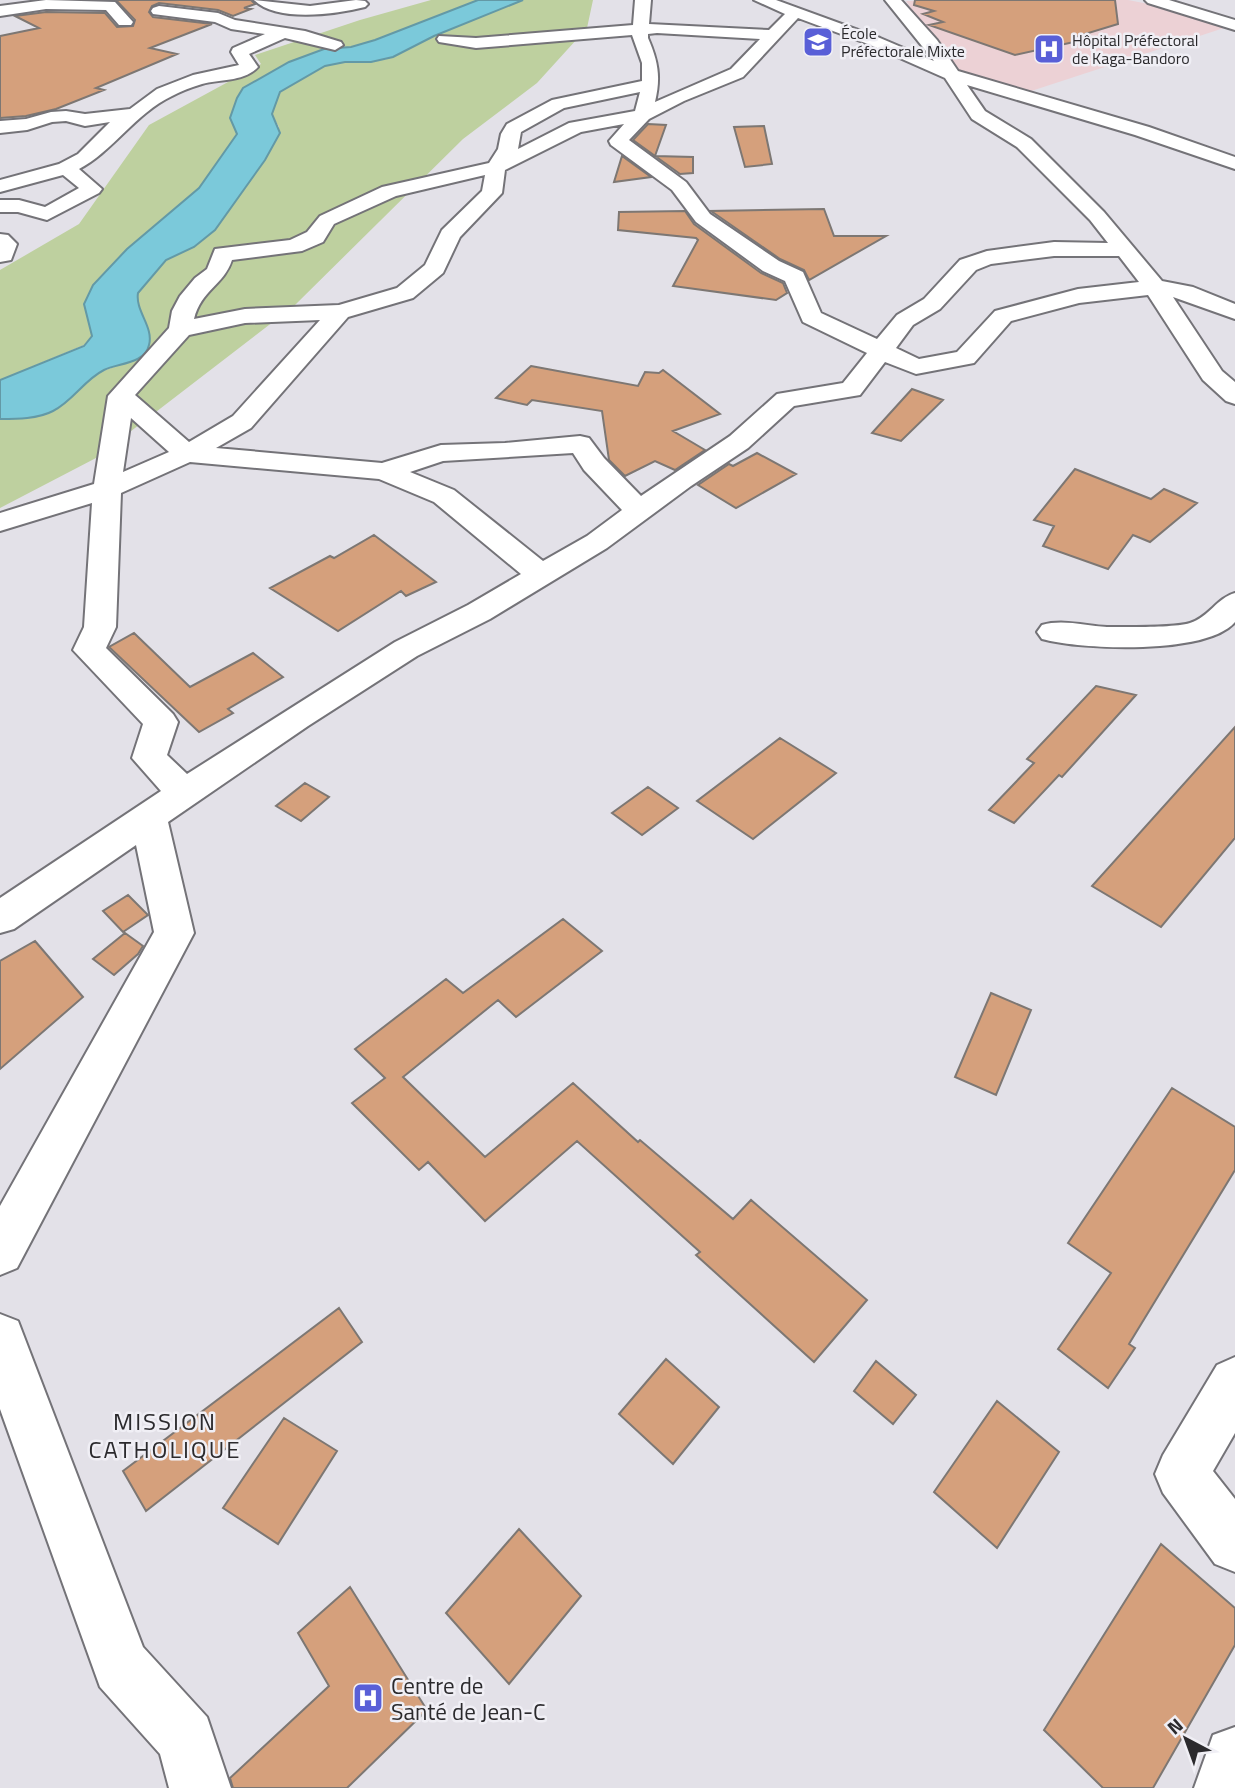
<svg xmlns="http://www.w3.org/2000/svg" width="1235" height="1788" font-family="'Titillium Web',sans-serif">
	<rect width="100%" height="100%" fill="#e3e1e8"/>
	<path fill="#ecd1d5" d="M1128,0l51,10 51,16 -214,70 -62,-24 -48,-71z"/>
	<path fill="#bed09f" d="M431,0h47l-103,40 -24,7 -27,2 -35,13 -46,26 -6,10 -7,20 7,16 -38,54 -72,61 -34,36 -9,20 8,31 -8,9 -84,35v-110l79,-46 70,-99 112,-61 -6,-9 105,-35z
		M523,0h70l-6,28 -50,55 -74,56 -168,166 -199,153 -96,50v-89l40,-4 22,-10 36,-32 45,-17 7,-13 -1,-6 -11,-33v-11l28,-33 28,-13 21,-17 38,-55 26,-48 -7,-12 8,-23 45,-26 11,-4h35l16,-3 47,-23z"/>
	<path fill="#7bc9da" stroke="#6399a6" stroke-width="2" d="M478,0h45l-89,36 -41,21 -22,5h-26l-20,4 -45,26 -8,22 8,19 -15,27 -50,70 -21,17 -28,13 -28,33c-3,18 16,34 11,52 -4,19 -31,18 -45,25 -20,10 -31,31 -51,41 -15,8 -36,8 -53,8v-39l84,-34 8,-10 -8,-32 9,-19 34,-36 72,-61 38,-54 -7,-16 7,-20 6,-10 46,-26 35,-13 27,-2 24,-7z"/>
	<path fill="#d5a07c" stroke="#7d7773" stroke-width="2" d="M116,0h135l4,4 -11,4 7,1 -18,7 -15,-6 -59,-7 -7,3 -3,6 4,5 59,7 -62,24 27,6 -81,34 8,2 -48,19 -30,7 -26,2v-82l39,-8 -24,-12 31,-4 59,1 12,14 16,-1 2,-6z
		M915,0h200l3,24 -43,13 8,3 -68,15 -86,-30 14,-3 -20,-8 11,-3 -20,-6z
		M648,124l18,1 -11,31 38,1v16l-13,1 -47,-34z
		M764,126l8,38 -27,3 -11,-40z
		M622,156l29,21 -37,5z
		M824,209l10,27h52l-77,44 -5,-10 -24,-11 -69,-48z
		M685,211l9,13 67,49 22,10 4,10 -11,7 -103,-14 25,-46 -2,-2 -78,-8 1,-18z
		M531,366l107,20 7,-14 14,1 4,-3 57,44 -47,17 32,19 -30,20 -20,-9 -30,15 -16,-16 -7,-49 -70,-11 -5,5 -31,-7z
		M912,389l31,11 -42,41 -29,-8z
		M757,453l39,21 -60,34 -38,-23 31,-21 4,2z
		M1075,469l76,30 13,-10 33,14 -47,39 -17,-7 -25,34 -65,-23 11,-20 -20,-6z
		M374,535l62,47 -30,14 -5,-5 -63,40 -68,-43 60,-32 4,2z
		M134,633l56,54 63,-34 30,24 -55,32 5,4 -34,19 -90,-85z
		M1096,686l40,9 -74,82 -3,-2 -45,48 -25,-13 45,-47 -7,-4z
		M1235,727v111l-74,89 -69,-41z
		M780,738l56,35 -83,66 -56,-38z
		M305,783l24,14 -28,24 -25,-15z
		M648,787l30,21 -36,27 -30,-22z
		M128,895l20,20 -25,17 -20,-21z
		M563,919l39,32 -86,66 -18,-17 -95,77 82,80 88,-74 65,59 2,-2 93,79 18,-19 116,100 -53,62 -118,-107 4,-3 -123,-111 -92,80 -57,-59 -9,8 -67,-67 33,-25 -30,-29 91,-70 17,14z
		M125,933l18,13 -5,8 -24,21 -21,-16z
		M35,941l48,56 -83,72v-108z
		M991,993l40,17 -35,85 -41,-18z
		M1172,1088l63,39v43l-106,174 6,4 -27,40 -50,-39 53,-76 -43,-30z
		M339,1308l23,34 -216,169 -23,-40z
		M666,1359l53,48 -46,57 -54,-50z
		M876,1361l40,34 -23,29 -39,-33z
		M997,1401l62,51 -62,96 -63,-56z
		M284,1418l53,33 -59,93 -55,-36z
		M519,1529l62,67 -72,88 -63,-71z
		M1161,1544l74,64v37l-82,143h-50l-59,-58z
		M350,1587l77,123 -80,78h-114l-3,-10 99,-92 -31,-53z"/>
	<g fill="none" stroke-linecap="round" stroke-linejoin="round">
		<g stroke="#747378" stroke-width="4">
			<path id="minor" d="M46,0l69,2 18,20 -2,3h-12l-13,-15 -60,-1 -46,7v-10z
				M254,0l56,6 46,-6 9,1 3,3 -3,3c-28,7 -88,16 -111,-7z
				M635,0h16l-2,24 120,6 16,-16 -31,-14h22l104,38 54,23 -49,-61h16l36,40 21,31 191,56 86,30v12l-100,-34 -168,-50 18,26 46,28 73,73 58,69 31,6 42,17v15l-62,-22 49,74 13,11v22l-9,-3 -23,-21 -55,-85 -69,8 -68,18 -37,42 -58,11 -31,-12 -25,33 -66,11 -46,42 -57,38 -84,62 -117,71 -73,37 -109,70 -140,96 26,111 -177,335 -17,7v-69l154,-274 -18,-87 -122,84 -14,4v-35l161,-107 -29,-33 11,-34 -70,-74 11,-23 8,-124 -92,28v-18l94,-29 14,-88 61,-68 3,-17 8,-15 15,-18 12,-9 8,-20 75,-9 17,-8 13,-16 62,-29 107,-24 9,-14 3,-15 6,-10 45,-24 90,-19v-18l-10,-28 -156,13 -37,-6 -2,-3 2,-3 37,2 157,-13zM798,18l70,26 77,34 27,41 45,28 73,73 18,23 -54,-1 -67,9 -27,9 -36,39 -27,16 -20,24 -56,-26 -18,-41 -24,-11 -69,-47 -24,-32 -57,-42 20,-21 35,-18 59,-24zM657,33l103,6 -29,30 -76,33c6,-25 3,-41 -7,-64v-4zM640,92l-5,19 -66,12 -51,26 3,-17 43,-24zM624,124l-15,17 2,4 61,45 24,32 67,49 22,10 18,41 64,31 -24,30 -66,11 -47,42 -89,60 -37,-38 -15,-20 -9,-2 -75,7 -64,2 -59,18 -166,-15 35,-20 97,-111 65,-19 30,-25 17,-36 42,-44 3,-23 76,-38zM485,175l-3,16 -40,39 -17,35 -28,23 -58,17 -94,4 -51,10c7,-29 30,-34 38,-59l70,-9 21,-9 11,-18 62,-28zM1054,256h65l20,26 -61,7 -83,22 -38,41 -38,7 -23,-11 17,-23 27,-16 36,-39 15,-6zM320,320l-87,96 -44,26 -54,-47 54,-60 56,-12zM131,418l38,34 -46,20zM573,453l11,17 38,40 -35,26 -44,25 -89,-71 -44,-18 33,-11zM190,462l189,17 55,23 87,72 -53,31 -73,37 -208,132 -20,-19 11,-33 -5,-8 -67,-66 10,-21 5,-134z
				M1145,0h24l66,20v10l-87,-27z
				M159,6l59,7 17,7 70,11 36,11 2,3 -8,5 -50,-12 -36,16 9,13c-14,15 -38,12 -56,17 -10,3 -21,7 -30,12 -36,17 -60,56 -93,73l23,20 -3,4 -52,27 -29,-8h-18v-12h19l26,7 34,-19 -16,-13 -63,17v-12l59,-16 19,-10 32,-32 -25,4 -19,-5 -14,1 -25,8 -27,3v-12l26,-2 25,-7 15,-1 19,3 45,-5 27,-20 36,-14 46,-10 -8,-13 2,-4 32,-14 -34,-5 -16,-7 -62,-8 -2,-3 2,-3z
				M0,234l8,1 9,9 -6,16 -11,2z
				M1235,593v29c-28,33 -153,28 -193,17l-5,-7 5,-7c21,-6 44,1 65,2 19,0 66,1 83,-4 19,-6 27,-25 45,-30z
				M0,1314l18,7 125,326 64,70 24,71h-62l-9,-34 -60,-67 -100,-278z
				M1235,1357v76l-22,38 22,28v73l-20,-8 -52,-71 -8,-19 8,-19 54,-90z
				M1235,1727v61h-41l19,-53z"/>
		</g>
		<use href="#minor" fill="#fff" fill-rule="evenodd"/>
	</g>
	<defs>
		<g id="school-square" transform="scale(1.575)"><rect x="-9" y="-9" width="18" height="18" rx="4" fill="#595fd7" stroke="#f0eff5"/><path d="M0-5L7-2L0 1L-7-2ZM-4 1L0 2.5L4 1V4Q0 6-4 4Z" fill="#fff"/></g>
		<g id="hospital-square" transform="scale(1.575)"><rect x="-9" y="-9" width="18" height="18" rx="4" fill="#595fd7" stroke="#f0eff5"/><path d="M-5-5h3v3.5h4V-5h3V5h-3V1.5h-4V5h-3Z" fill="#fff"/></g>
	</defs>
	<g fill-rule="evenodd">
		<use href="#school-square" x="818" y="42"/>
		<use href="#hospital-square" x="1049" y="49"/>
		<use href="#hospital-square" x="368" y="1698"/>
	</g>
	<g text-anchor="middle" dominant-baseline="central" stroke-width="5" stroke-linejoin="round" paint-order="stroke">
		<g font-size="16" fill="#2b2a2d" stroke="#f0eff5" text-anchor="start">
			<text x="841" y="33">École<tspan x="841" dy="18">Préfectorale Mixte</tspan></text>
			<text x="1072" y="40">Hôpital Préfectoral<tspan x="1072" dy="18">de Kaga-Bandoro</tspan></text>
		</g>
		<g font-size="23" fill="#2b2a2d" stroke="#f0eff5" text-anchor="start">
			<text x="391" y="1685">Centre de<tspan x="391" dy="26">Santé de Jean-C</tspan></text>
		</g>
		<g font-size="24" letter-spacing="2" fill="#2b2a2d" stroke="#f0eff5">
			<text x="165" y="1421">MISSION<tspan x="165" dy="28">CATHOLIQUE</tspan></text>
		</g>
	</g>
	<g transform="translate(1186 1739) rotate(319)" stroke="#f0eff5" stroke-width="5" paint-order="stroke">
	<path d="M0-5L12 26L0 18L-12 26Z" fill="#2b2a2d"/>
	<text y="-10" font-size="19" font-weight="bold" text-anchor="middle" fill="#2b2a2d">N</text>
	</g>
</svg>
